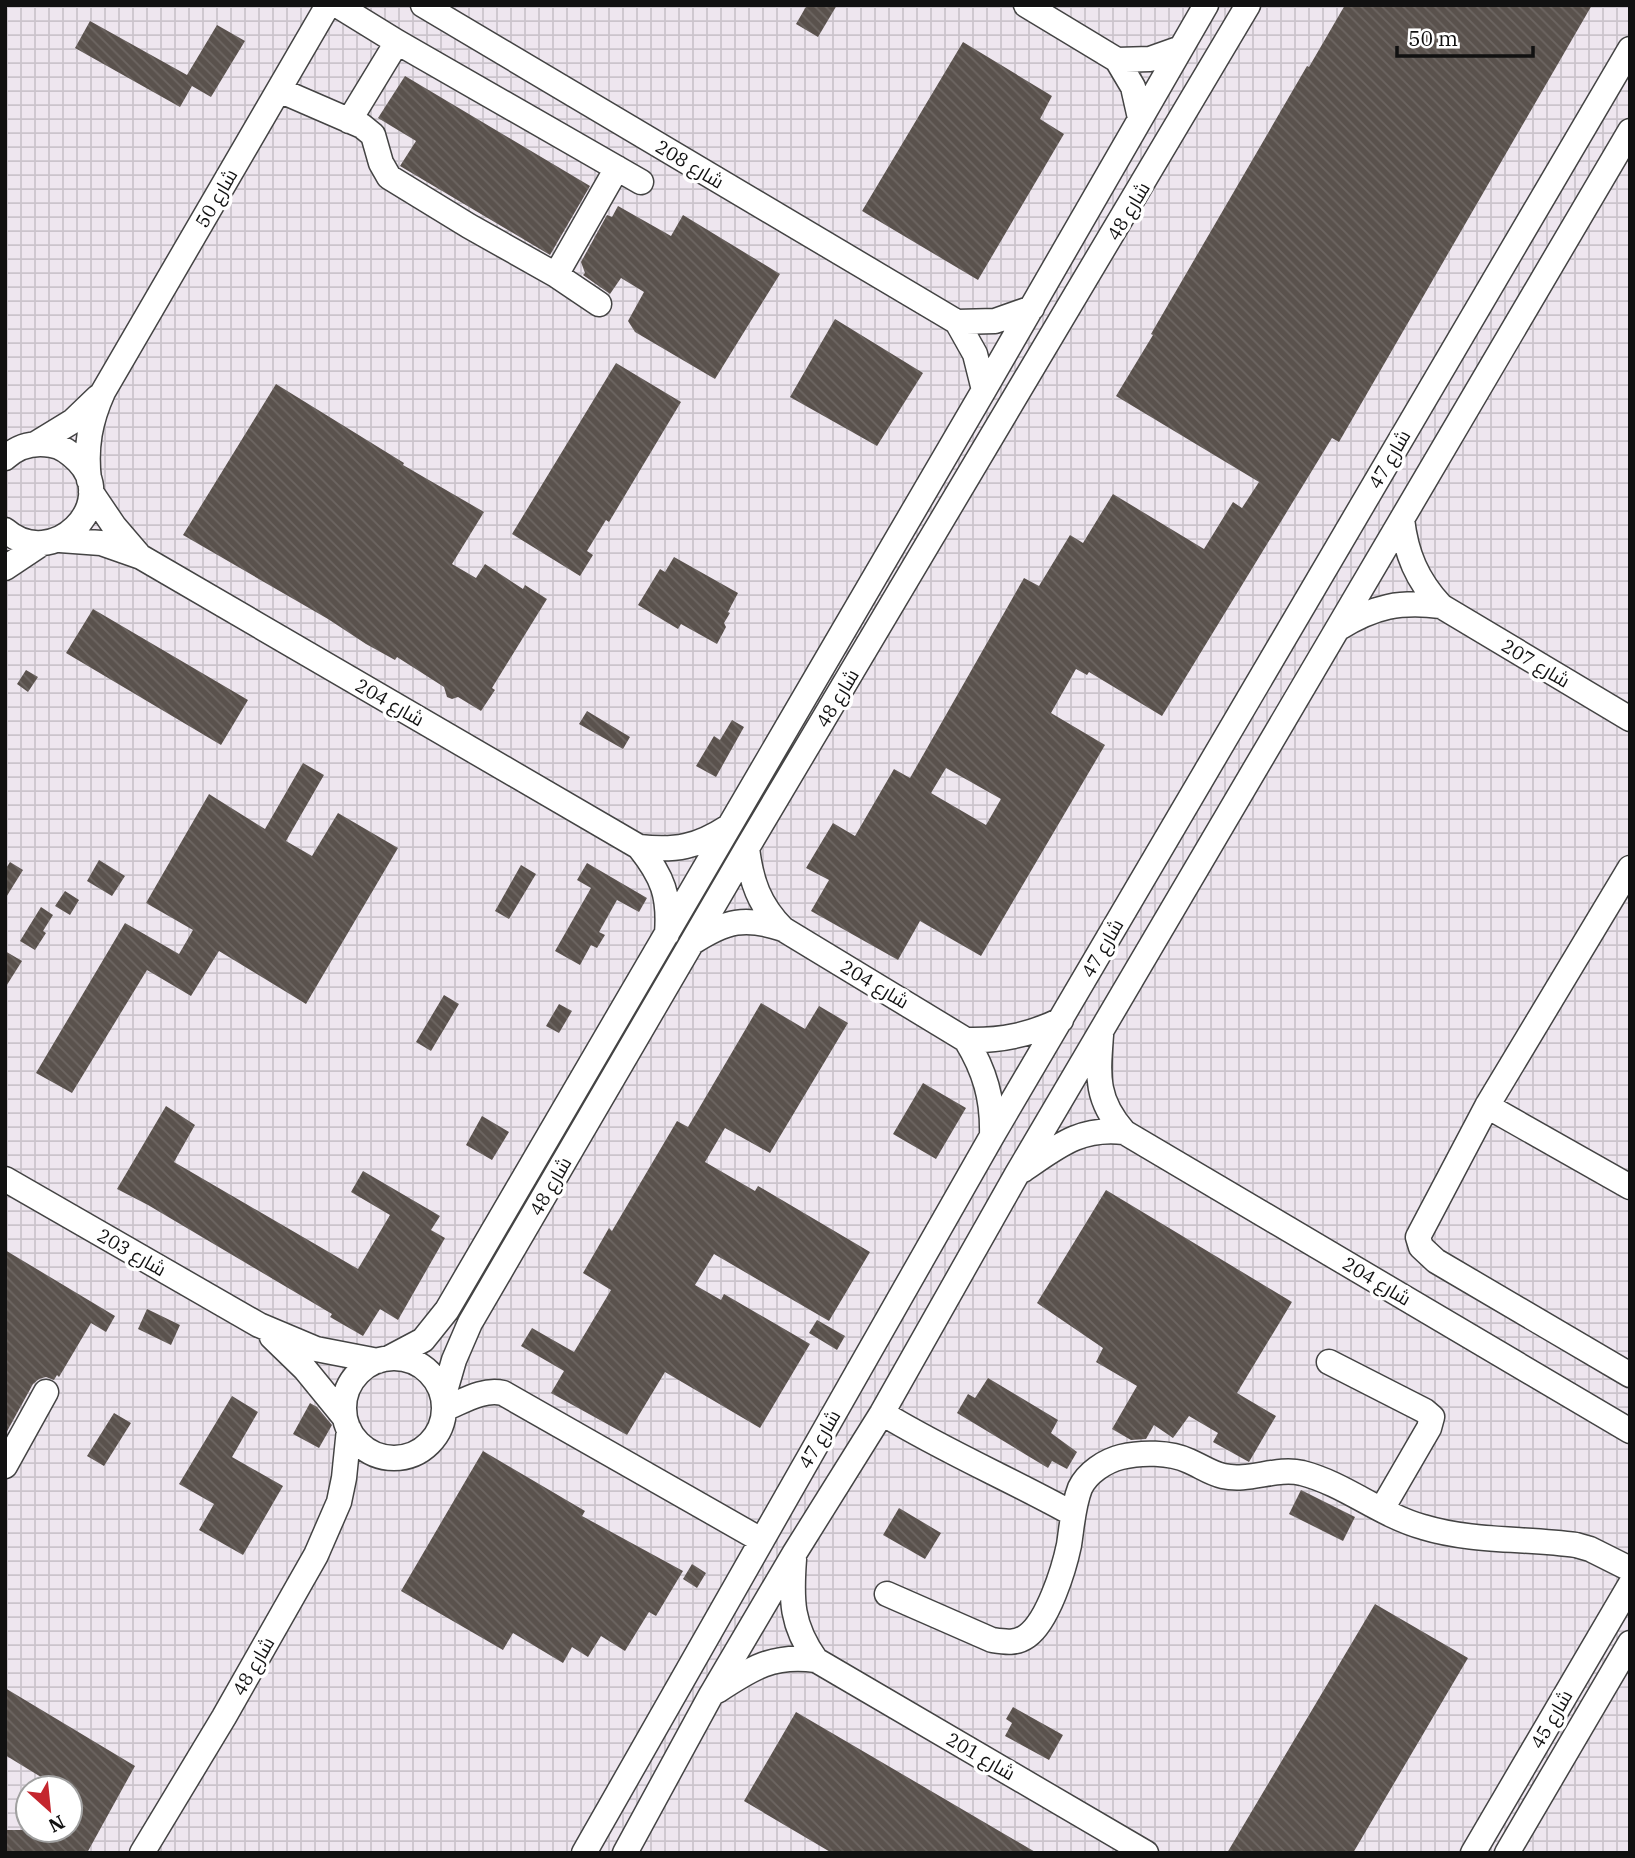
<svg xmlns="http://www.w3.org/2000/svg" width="1635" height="1858" font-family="'IBM Plex Serif',Cairo,serif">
	<defs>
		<pattern id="industrial-grid" width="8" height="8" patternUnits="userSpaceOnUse" patternTransform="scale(1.75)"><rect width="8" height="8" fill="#eee6ef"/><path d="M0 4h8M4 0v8" fill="none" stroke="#cbc4cc"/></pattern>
		<pattern id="building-back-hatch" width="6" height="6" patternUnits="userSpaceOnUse" patternTransform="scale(1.75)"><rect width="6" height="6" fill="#5a524d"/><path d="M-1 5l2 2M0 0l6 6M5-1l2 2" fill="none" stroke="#6d6662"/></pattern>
	</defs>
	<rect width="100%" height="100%" fill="#fffdf5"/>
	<path fill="url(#industrial-grid)" fill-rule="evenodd" d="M5,5h1625v1848h-1625zM28,1788h42v42h-42z"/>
	<path fill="url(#building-back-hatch)" fill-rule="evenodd" d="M807,5h30l-19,32 -22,-13z
		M1345,5h247l-253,437 -7,-4 -170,278 -73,-44 -2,3 -11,-6 -25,44 54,32 -124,211 -61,-35 -22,39 -87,-49 18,-31 -23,-12 27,-45 22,13 39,-67 16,9 114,-200 15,8 31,-51 13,8 30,-49 91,55 29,-47 9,6 17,-26 -143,-86 37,-61 -2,-1 156,-268 2,1zM946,768l55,31 -15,26 -55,-32z
		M90,21l97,54 30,-50 28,16 -34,56 -19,-11 -12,21 -105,-59z
		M963,42l89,54 -12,23 24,15 -86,146 -116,-69z
		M405,76l185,110 -40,69 -150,-89 16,-25 -38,-23z
		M618,206l53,30 12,-21 97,59 -65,105 -80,-47 -7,-11 16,-29 -23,-14 -11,16 -27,-19 2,-2 -4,-11 26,-47 5,2z
		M835,319l88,54 -46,73 -87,-49z
		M616,363l65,39 -72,120 -3,-2 -19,31 6,4 -13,21 -68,-42z
		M276,384l128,79 -1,2 81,47 -32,52 24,14 9,-14 38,25 2,-4 22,14 -55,89 3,2 -14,21 -23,-14 -6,2 -5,-2 -3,-10 -47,-30 -2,3 -29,-16 -38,-25 -145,-84z
		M674,557l64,36 -10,19 2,1 -6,10 2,4 -9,17 -36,-20 -3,5 -40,-24 22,-36 5,3z
		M93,609l155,91 -27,45 -155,-92z
		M26,670l12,7 -10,15 -11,-8z
		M587,711l43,26 -7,12 -44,-25z
		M732,720l12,7 -28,50 -20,-11 18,-30 6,4z
		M303,763l21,12 -38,66 26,15 26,-43 60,35 -92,156 -87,-53 -28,45 -44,-26 -75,123 -36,-20 89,-150 54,31 14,-24 -47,-27 63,-109 56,35z
		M99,860l26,16 -13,20 -25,-15z
		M10,862l13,8 -18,29v-29z
		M587,863l60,35 -8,14 -22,-12 -18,32 6,3 -8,13 -6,-3 -11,20 -25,-14 36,-63 -14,-8z
		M521,865l15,9 -27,45 -14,-8z
		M65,891l14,9 -9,15 -15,-9z
		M41,907l12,8 -10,16 3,2 -11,17 -15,-9z
		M5,951l17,10 -17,27z
		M444,995l15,9 -28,47 -15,-9z
		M761,1003l44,26 14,-23 29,17 -78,130 -45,-25 -20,34 50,29 3,-5 112,66 -41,69 -115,-67 -19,31 26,15 3,-6 86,50 -50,84 -95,-56 -38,63 -76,-42 13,-22 -43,-25 11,-18 42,24 37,-62 -28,-17 26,-45 3,3 65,-110 11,6z
		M559,1004l13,7 -13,22 -13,-7z
		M923,1083l43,25 -30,51 -43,-25z
		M166,1106l29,19 -21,37 184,107 32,-54 -39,-23 12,-21 77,45 -9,14 14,8 -47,82 -18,-11 -17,27 -33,-19 2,-3 -184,-109 -31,-16z
		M482,1116l27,16 -17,28 -26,-15z
		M1106,1190l186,112 -55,91 39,23 -27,46 -36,-20 5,-9 -29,-17 -16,22 -19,-13 -8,14 -15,1 -19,-11 25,-43 -41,-24 7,-14 -66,-45z
		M5,1250l110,66 -9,16 -15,-9 -32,54 -2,-2 -3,5 -8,-3 -7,2 -6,5 -28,51z
		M147,1309l33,16 -9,20 -33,-16z
		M817,1320l28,16 -8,14 -28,-17z
		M988,1378l70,42 -7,13 26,19 -10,17 -15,-8 -4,7 -91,-55 11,-19 7,4z
		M232,1396l26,16 -26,45 51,29 -40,69 -44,-25 15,-26 -35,-20z
		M310,1403l7,4 15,18 -13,23 -26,-14z
		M114,1413l17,10 -27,43 -17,-10z
		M483,1451l102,60 -3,5 101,55 -27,45 -7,-4 -24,39 -24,-15 -13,21 -16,-10 -9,16 -50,-30 -10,17 -102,-59z
		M1301,1490l54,27 -12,24 -54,-27z
		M899,1508l42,25 -16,26 -42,-24z
		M692,1564l14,9 -9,15 -14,-9z
		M1375,1604l93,54 -115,195h-126z
		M5,1688l130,78 -48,87h-82v-23h65v-42h-11l-54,-33z
		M1013,1707l50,28 -14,25 -44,-24 7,-13 -6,-4z
		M796,1712l241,141h-205l-88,-52z"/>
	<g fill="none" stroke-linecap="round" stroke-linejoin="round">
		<g stroke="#444" stroke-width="27">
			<path id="minor" d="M337,5l60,37 244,140
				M423,5l534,317 18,32 9,36
				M1026,5l91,55 16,27 7,31
				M1117,60l33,-1 31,-11
				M279,90l83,36 11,9 8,28 8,14 80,49 87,49 43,29
				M349,121l48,-79
				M556,275l61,-107
				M957,322l38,-1 37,-13
				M37,443l36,-22 25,-24
				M5,458c13,-12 29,-16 46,-13 11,1 19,8 27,16 42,43 -25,111 -73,69
				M89,480c-4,-33 1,-59 14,-88l225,-387
				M91,492l23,34 24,28
				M1402,519c4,35 15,61 39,87l189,113
				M60,540l41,3 40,14 498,290c24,30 31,49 28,87
				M5,568l36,-24
				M1339,628c36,-22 61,-27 102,-22
				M639,847c37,4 58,0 89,-20
				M747,848c4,33 12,57 36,81
				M1630,868l-143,238 143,81
				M693,942c33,-21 52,-26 90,-13l183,111c19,31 27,59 26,95
				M1101,1035c-3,40 -6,64 23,97l506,299
				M966,1040c35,1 64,-5 95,-20
				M1487,1106l-69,131 3,10 15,14 194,114
				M1023,1170c35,-24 57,-43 101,-38
				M5,1179l254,146 57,24 62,12
				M272,1337l33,32 40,49
				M389,1358l34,-18 24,-30 537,-920 222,-385
				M344 1408a50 50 0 1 1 100 0a50 50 0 1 1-100 0Z
				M1329,1362l96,49 7,6 -3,11 -47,81
				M443,1398l11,-38 16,-37 277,-475 501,-843
				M444,1409c18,-7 39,-21 59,-16l258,147
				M882,1413c62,38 128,66 191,101
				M5,1466l41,-74
				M794,1559c-3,41 -3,66 22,101l330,193
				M887,1594l105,46c13,2 24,4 35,-4 21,-15 37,-67 42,-91 3,-19 4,-39 11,-57 7,-15 25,-27 41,-31 20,-5 49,-5 68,4 12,5 21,12 34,15 26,6 53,-9 79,-3 43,11 78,42 121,54 49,15 102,11 153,18l14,4 40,20
				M717,1691c35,-23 56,-37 99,-31
				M142,1853l82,-136 92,-162 23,-53 5,-24 5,-49
				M584,1853l408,-717 638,-1087
				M625,1853l86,-158 83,-141 88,-141 135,-239 613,-1043
				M1473,1853l157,-268
				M1507,1853l123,-210"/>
		</g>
		<use href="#minor" stroke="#fff" stroke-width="24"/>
	</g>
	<g text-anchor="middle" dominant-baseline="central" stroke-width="7" stroke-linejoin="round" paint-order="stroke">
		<g font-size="19" fill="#111" stroke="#fff">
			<text transform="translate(690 164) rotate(31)">شارع 208</text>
			<text transform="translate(216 198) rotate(-60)">شارع 50</text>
			<text transform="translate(1128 211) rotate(-59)">شارع 48</text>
			<text transform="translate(1389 459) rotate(-60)">شارع 47</text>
			<text transform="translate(1536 663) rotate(31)">شارع 207</text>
			<text transform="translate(837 698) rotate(-59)">شارع 48</text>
			<text transform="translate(390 702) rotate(30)">شارع 204</text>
			<text transform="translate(1102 948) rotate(-60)">شارع 47</text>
			<text transform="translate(875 984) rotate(31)">شارع 204</text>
			<text transform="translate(550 1186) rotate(-60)">شارع 48</text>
			<text transform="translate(132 1252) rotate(30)">شارع 203</text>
			<text transform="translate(1377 1281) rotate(31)">شارع 204</text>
			<text transform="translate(819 1439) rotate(-60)">شارع 47</text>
			<text transform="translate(253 1666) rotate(-60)">شارع 48</text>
			<text transform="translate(1551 1719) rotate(-60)">شارع 45</text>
			<text transform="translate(981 1756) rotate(30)">شارع 201</text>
		</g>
	</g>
	<rect width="1635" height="1858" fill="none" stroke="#111111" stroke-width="14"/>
	<g transform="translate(49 1809) rotate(153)"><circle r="33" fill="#ffffff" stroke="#a0a0a0" stroke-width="2"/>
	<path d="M0-5L12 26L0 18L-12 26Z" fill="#c4262e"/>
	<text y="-10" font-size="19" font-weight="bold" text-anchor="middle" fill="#111111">N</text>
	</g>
	<path d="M1397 46v10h136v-10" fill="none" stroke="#111111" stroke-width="3.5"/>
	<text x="1408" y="46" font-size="21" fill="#111111" stroke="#ffffff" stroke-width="5" paint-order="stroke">50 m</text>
</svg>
